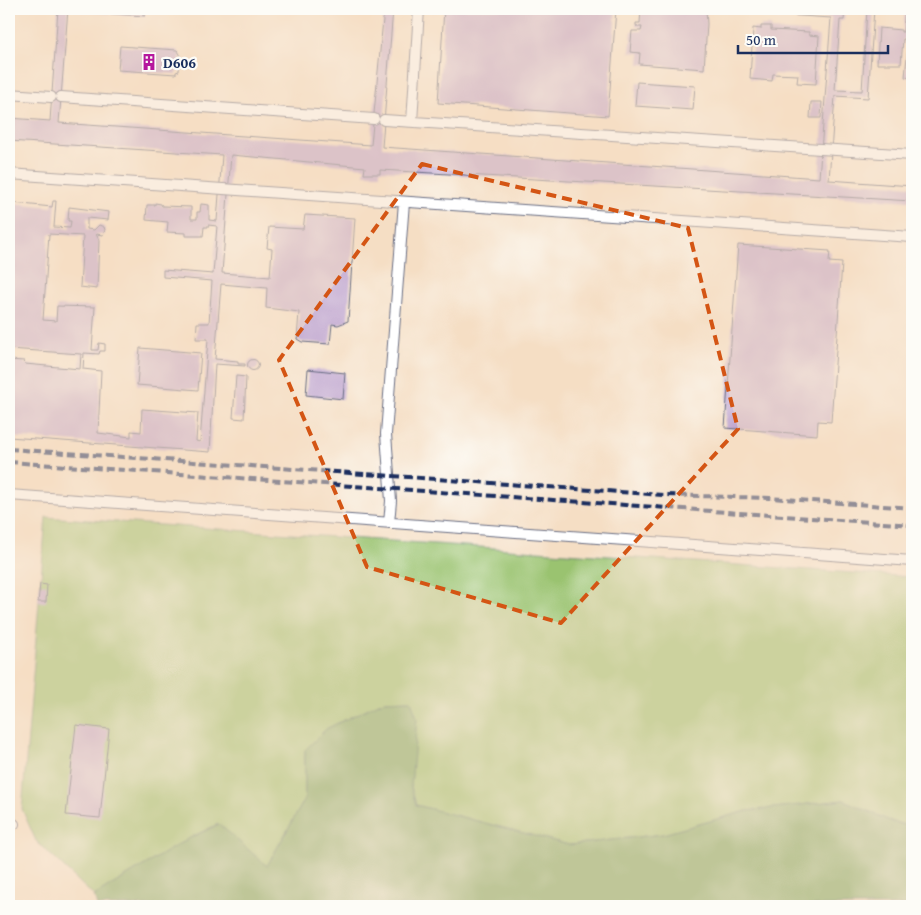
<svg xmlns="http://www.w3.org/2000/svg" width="921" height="915" font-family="'Gentium Book Plus',serif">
	<rect width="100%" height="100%" fill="#fdfcf7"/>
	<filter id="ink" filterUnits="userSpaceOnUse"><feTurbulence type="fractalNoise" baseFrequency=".02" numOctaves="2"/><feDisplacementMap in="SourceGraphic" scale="10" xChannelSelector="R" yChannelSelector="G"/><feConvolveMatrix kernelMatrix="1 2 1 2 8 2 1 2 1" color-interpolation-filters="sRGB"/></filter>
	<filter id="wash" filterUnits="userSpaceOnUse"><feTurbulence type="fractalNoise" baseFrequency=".0096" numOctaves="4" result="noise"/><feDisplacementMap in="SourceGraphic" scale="20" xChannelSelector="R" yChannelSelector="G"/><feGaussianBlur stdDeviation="1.12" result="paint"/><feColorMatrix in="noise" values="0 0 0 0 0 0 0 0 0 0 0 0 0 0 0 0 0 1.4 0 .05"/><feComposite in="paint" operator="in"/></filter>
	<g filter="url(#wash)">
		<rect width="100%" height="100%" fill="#f5dec4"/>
		<path fill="#9ac370" stroke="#5a7967" d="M46,517l866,60v250l-22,-6 -47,-21 -96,11 -84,23 -94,11 -153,-40 -5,-18 2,-33 -2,-54 -28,1 -57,28 -21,21v49l-38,67 -49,-42 -34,17 -90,55 -58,-55 -14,-32z"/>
		<path fill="#7ba962" stroke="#4b6c60" d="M411,700l6,18 -6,69 5,18 153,40 94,-11 84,-23 97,-11 46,21 22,6v79h-815l-3,-10 90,-55 35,-17 48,42 38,-67v-49l21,-21 57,-28z"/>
		<g id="blocks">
			<path fill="#bda2cd" d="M58,9h10l-9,114 312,22 13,-136h9l-11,138 437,31 12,-160 -121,-8v-1h135l-1,11h-4l-5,70 27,1 5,-82h7l-6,89 -33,-2 -6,84 83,6v15l-532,-31v4h-16l1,-7 -134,-12 -9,118 48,4 2,-28 -5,-1 2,-21 34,2 2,-14 50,3 -7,103 -10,4 -6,-1 -2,20 -28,-2 -5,-3 2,-27 -33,-4 1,-20 -46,-4 -6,75 23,2v3h7v2l-30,-2 -5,88 -201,-15v-77l15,1 1,3 55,5 1,-15 -72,-5v-156l3,1v9l40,4 1,-6h3l-2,26 16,1 1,-7h-3l1,-14 40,5 -1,8 -21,-2v11l7,1 5,-5 5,2 1,3 -2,5 -7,-1 3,6 -2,49 -17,-2 3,-51 -34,-2 -6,86 13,1 1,-15 38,1 -3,43h6l1,-7 6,1v7h-5l-1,3 -15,-1 -1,16 18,2 -3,62 33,4v-6l10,1 1,-23 56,4 -2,28 4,1 8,-103h-12l1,-16h12l3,-42 -49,-4v-7l50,4 4,-48 -9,-1v2h-4l-1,9h-17v-3l-19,-1 1,-10 -22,-2 1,-15h8v-2l6,1 1,2 29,1v12h6v-7h3l1,-8 8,1v15l8,1 5,-66 -213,-14v-23l41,3z
				M82,9h63v7l-63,-4z
				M444,9h172l-8,107 -170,-13z
				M641,9h65l1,15 -3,45 -65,-5 1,-11 -10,-1 2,-21h9l1,-4h-5l-1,-2v-2h4z
				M905,9h7v9l-1,22 -8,-1 -2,25h-24l2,-36 22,2v2h2z
				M761,26h10v4l38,2v3l10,1 -3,48 -19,-1 1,-8 -25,-1 -1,7 -22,-2 3,-51 8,1z
				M120,46l57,4 3,4 -1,17 -3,1v2l-58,-4z
				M908,46h4v32l-7,-1z
				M637,82l58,4 -2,24 -58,-4z
				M811,102h11l-1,16h-11z
				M738,245l92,6 -1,11 13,1 -11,159 -13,-1 -1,14 -92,-7z
				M140,348l61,5 -3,37 -61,-5z
				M247.5 365a5.5 5.5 0 1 1 11 0a5.5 5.5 0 1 1-11 0Z
				M308,369l37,4 -2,26 -37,-4z
				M236,376l10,1 -2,42 -11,-1z
				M40,584l7,1 -1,17h-8z
				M76,725l33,4 -9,89 -34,-3z"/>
		</g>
	</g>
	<g filter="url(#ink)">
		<use href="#blocks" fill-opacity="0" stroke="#676c82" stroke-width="1"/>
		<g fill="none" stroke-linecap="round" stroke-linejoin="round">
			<g stroke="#676c82" stroke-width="12">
				<path id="service" d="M9,94l42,3
					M61,97l313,22
					M384,120l528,35
					M412,122l7,-113
					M9,174l903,63
					M9,495l903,66
					M389,523l2,-22 -5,-67 18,-232
					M9,824h5"/>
			</g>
			<use href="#service" stroke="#fff" stroke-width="10"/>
			<path stroke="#1b2f5e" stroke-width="4" stroke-dasharray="8 4" stroke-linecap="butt" d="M9,449l654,46 107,3 142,10
				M9,462l903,63"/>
		</g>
	</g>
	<path d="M0 0H921V915H0ZM422,164l266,64 50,201 -177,194 -194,-56 -88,-207z" fill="#f5dec4" fill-opacity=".55" fill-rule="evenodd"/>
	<path fill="none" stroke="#d45514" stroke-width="4" stroke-dasharray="10 6" stroke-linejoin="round" d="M422,164l266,64 50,201 -177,194 -194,-56 -88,-207z"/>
	<defs>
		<g id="building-bare" transform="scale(1.35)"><path d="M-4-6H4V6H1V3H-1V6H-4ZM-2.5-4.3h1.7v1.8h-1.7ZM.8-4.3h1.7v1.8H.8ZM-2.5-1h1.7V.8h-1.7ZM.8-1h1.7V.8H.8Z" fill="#b5179e" stroke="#fdfcf7" stroke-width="2.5" paint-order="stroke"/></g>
	</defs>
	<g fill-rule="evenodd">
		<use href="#building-bare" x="149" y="62"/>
	</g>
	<g text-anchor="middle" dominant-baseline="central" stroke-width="4.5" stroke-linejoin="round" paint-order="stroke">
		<g font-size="15" font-weight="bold" fill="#1b2f5e" stroke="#fdfcf7" text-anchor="start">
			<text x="163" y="62">D606</text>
		</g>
	</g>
	<rect width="921" height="915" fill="none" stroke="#fdfcf7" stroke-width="30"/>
	<path d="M738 45v8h150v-8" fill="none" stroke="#1b2f5e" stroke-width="2.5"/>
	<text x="746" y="45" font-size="15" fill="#1b2f5e" stroke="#fdfcf7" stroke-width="4" paint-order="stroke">50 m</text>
</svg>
